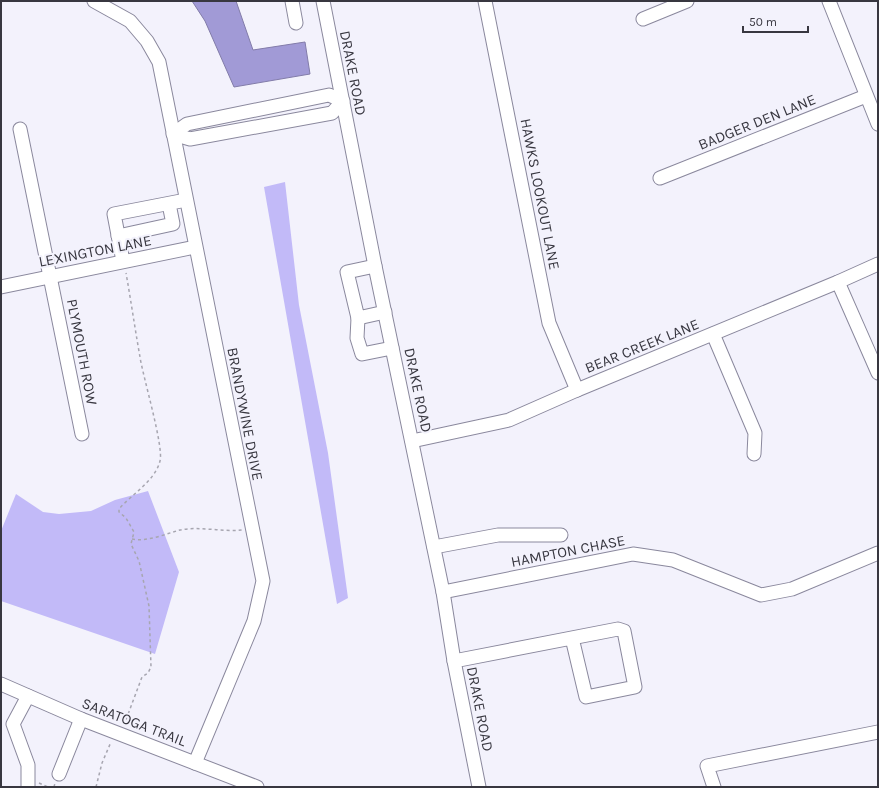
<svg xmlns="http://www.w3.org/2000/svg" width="879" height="788" viewBox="0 0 879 788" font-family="Karla,sans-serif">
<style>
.green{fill:#c2baf8}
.water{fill:#a19ad6;stroke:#827ca9}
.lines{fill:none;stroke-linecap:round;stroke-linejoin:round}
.minor-casing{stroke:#8a889d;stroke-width:15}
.path{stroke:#a7a6b0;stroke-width:1.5;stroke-dasharray:3 3;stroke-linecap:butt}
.minor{stroke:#fff;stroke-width:13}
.labels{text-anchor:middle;stroke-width:4;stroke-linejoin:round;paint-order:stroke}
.street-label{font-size:15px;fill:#383740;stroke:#f3f2fc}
</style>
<rect width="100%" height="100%" fill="#f3f2fc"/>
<g class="green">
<polygon points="285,182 299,305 328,453 348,598 337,604 264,187"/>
<polygon points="148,491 179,572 155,654 1,601 1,531 16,494 43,512 59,514 91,511 115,500"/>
</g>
<polygon class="water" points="192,1 236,1 253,50 305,42 310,74 234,87 205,21"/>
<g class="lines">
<g class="minor-casing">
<g id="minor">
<polyline points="94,1 130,21 147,41 159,62 263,581 254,621 195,763"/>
<polyline points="292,1 296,23"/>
<polyline points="323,1 375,266 443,592 454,661 479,787"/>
<polyline points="485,1 549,323 577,390"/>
<polyline points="829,1 878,124"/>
<polyline points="643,19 687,1"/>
<polygon points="329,95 343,101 332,113 190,139 173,134 187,124"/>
<polyline points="20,129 82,434"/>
<polyline points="660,178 866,96"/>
<polyline points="118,236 173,224 169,204"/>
<polyline points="123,261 114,214 186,200"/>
<polyline points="375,266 347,272 358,318 385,312"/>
<polyline points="838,282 878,373"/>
<polyline points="1,287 195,247"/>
<polyline points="358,318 357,338 362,354 392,348"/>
<polyline points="713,334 755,433 754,454"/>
<polyline points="412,441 509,420 577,390 838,282 878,264"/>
<polyline points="434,547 498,535 561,535"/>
<polyline points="443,592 633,554 673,560 761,595 792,589 878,553"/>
<polyline points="454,661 618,629 624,631 635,687 586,697 572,638"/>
<polyline points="1,684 81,719 257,787"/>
<polyline points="28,696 13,724 28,765 28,787"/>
<polyline points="59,774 81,719"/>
<polyline points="714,787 707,766 878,732"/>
</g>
</g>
<g class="path">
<path d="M132 539C148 542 165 534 180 530 198 526 222 532 242 530"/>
<path d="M124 725 142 677 148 673 151 667 149 606 139 561 131 544 134 532 126 518 119 512V509C132 494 155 481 160 461 164 447 143 377 140 357 135 329 131 301 126 273"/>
<polyline points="39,783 48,787"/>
<polyline points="54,787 55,783"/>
<polyline points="96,787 102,763 111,742"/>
</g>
<use href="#minor" class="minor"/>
</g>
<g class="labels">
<g class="street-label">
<text transform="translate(353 73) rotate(79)" y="5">DRAKE ROAD</text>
<text transform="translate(757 122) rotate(-22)" y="5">BADGER DEN LANE</text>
<text transform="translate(540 194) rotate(79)" y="5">HAWKS LOOKOUT LANE</text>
<text transform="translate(95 251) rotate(-11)" y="5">LEXINGTON LANE</text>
<text transform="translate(642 346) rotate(-22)" y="5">BEAR CREEK LANE</text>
<text transform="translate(82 352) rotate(79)" y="5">PLYMOUTH ROW</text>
<text transform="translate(418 390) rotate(78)" y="5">DRAKE ROAD</text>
<text transform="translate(245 414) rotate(79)" y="5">BRANDYWINE DRIVE</text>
<text transform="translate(568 551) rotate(-11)" y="5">HAMPTON CHASE</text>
<text transform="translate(480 709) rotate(79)" y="5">DRAKE ROAD</text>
<text transform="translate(134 722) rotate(21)" y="5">SARATOGA TRAIL</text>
</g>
</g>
<rect width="879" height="788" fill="none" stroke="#383740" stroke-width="4"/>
<path d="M743 26v6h65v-6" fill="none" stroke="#383740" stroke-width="2"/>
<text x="749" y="26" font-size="12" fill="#383740" stroke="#f3f2fc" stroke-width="3" paint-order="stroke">50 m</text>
</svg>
